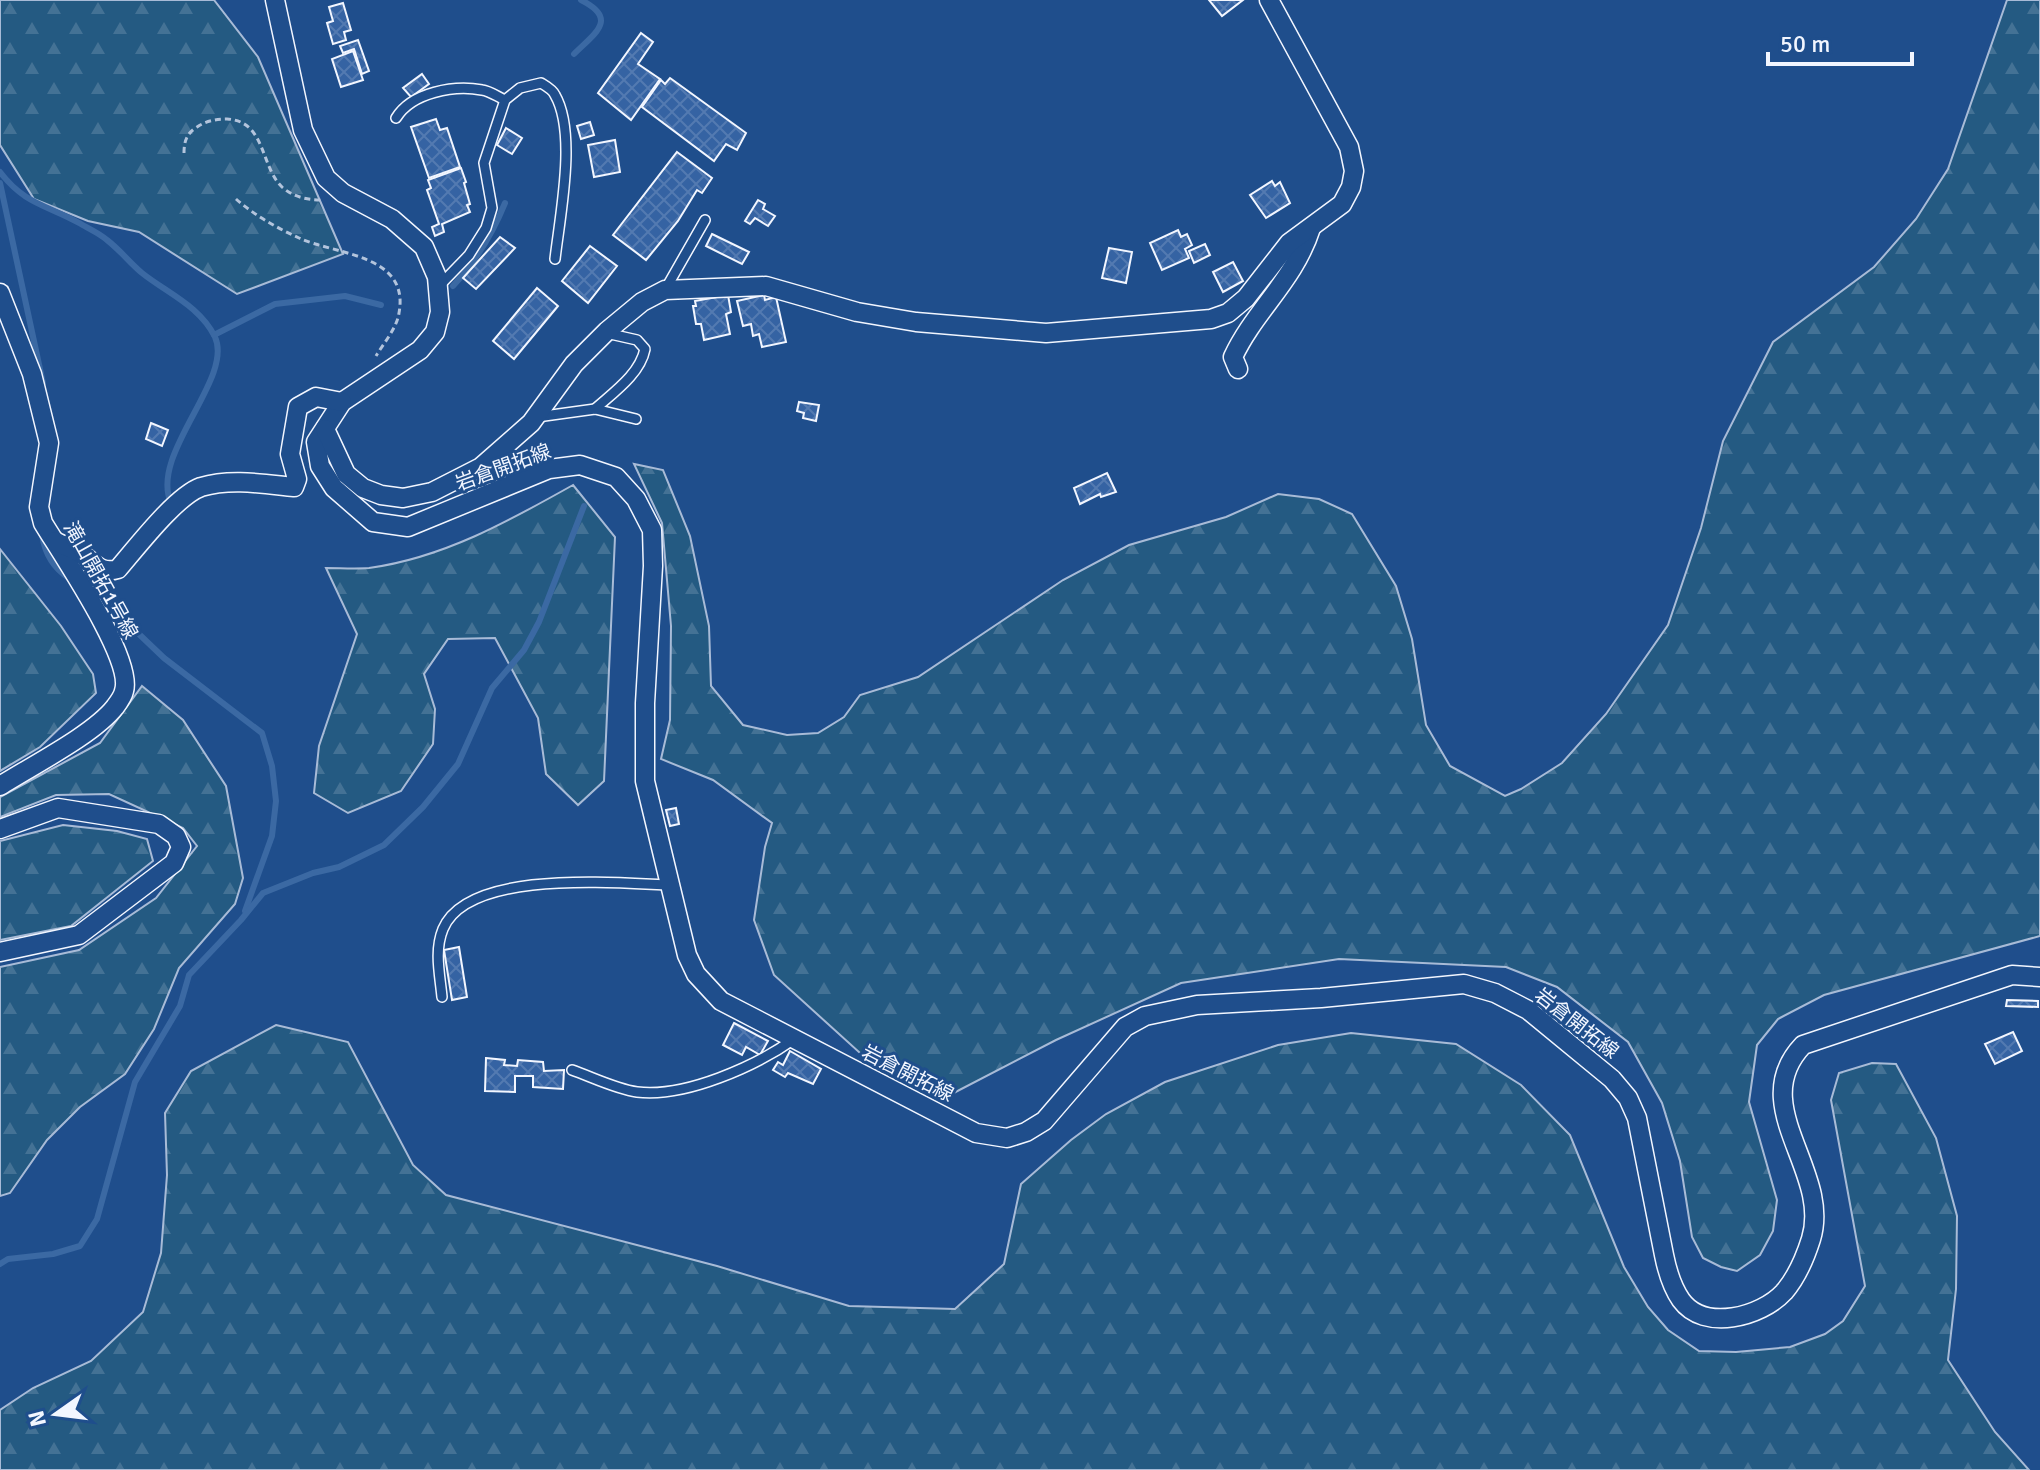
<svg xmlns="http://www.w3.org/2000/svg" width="2040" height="1470" viewBox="0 0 2040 1470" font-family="Signika,'Noto Sans JP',sans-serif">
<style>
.forest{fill:url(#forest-firs);stroke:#a8bbd7;stroke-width:2}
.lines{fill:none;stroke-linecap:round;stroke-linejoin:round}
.stream{stroke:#3b69a3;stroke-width:6}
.building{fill:url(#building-cross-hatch);stroke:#f2f6ff;stroke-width:2}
.service-casing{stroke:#f2f6ff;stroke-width:12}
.minor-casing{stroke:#f2f6ff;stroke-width:21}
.path{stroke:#b3c4dc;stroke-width:3;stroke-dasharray:6 4;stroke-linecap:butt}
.service{stroke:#1f4e8c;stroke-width:9}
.minor{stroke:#1f4e8c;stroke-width:18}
.labels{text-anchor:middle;stroke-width:6;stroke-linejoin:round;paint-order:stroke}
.street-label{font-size:20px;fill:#f2f6ff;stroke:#1f4e8c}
</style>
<defs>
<pattern id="forest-firs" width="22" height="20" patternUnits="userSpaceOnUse" patternTransform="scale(2)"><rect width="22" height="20" fill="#245a82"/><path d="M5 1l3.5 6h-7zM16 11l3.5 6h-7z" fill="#447295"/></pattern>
<pattern id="building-cross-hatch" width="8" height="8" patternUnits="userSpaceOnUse" patternTransform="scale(2)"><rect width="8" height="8" fill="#3563a3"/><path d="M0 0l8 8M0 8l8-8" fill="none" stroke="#537ab1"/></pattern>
</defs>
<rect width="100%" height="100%" fill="#1f4e8c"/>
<g class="forest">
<polygon points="0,0 214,0 258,57 343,254 237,294 139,232 88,221 34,199 0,145"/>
<polygon points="2007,0 2040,0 2040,936 1824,995 1778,1019 1757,1045 1749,1102 1777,1200 1773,1231 1760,1255 1737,1271 1721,1267 1703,1258 1692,1237 1680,1161 1662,1103 1628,1042 1557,987 1506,967 1339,959 1181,983 1056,1040 944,1098 860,1053 774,975 754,920 765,847 772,823 713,780 661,759 670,720 671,626 662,523 634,464 663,470 690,536 709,626 711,686 743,725 787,735 818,733 844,717 860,695 918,677 1063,580 1129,545 1226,517 1278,494 1319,499 1352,514 1396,586 1412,639 1426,725 1450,766 1505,796 1521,789 1562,763 1606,714 1668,625 1701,528 1723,441 1773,342 1874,267 1916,219 1948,169"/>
<path d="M573 485 615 537 604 781 578 805 546 774 538 718 495 638 448 639 424 674 435 709 433 744 401 791 348 813 314 793 319 746 357 634 326 568C340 568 355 569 369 568 443 558 509 521 573 485Z"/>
<polygon points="0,549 61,626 93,674 96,693 40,747 0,771"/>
<polygon points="142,686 183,720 226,786 243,878 235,904 179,968 154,1029 125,1074 80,1107 47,1140 10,1193 0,1196 0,967 79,950 156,898 197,846 183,828 109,794 56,795 0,817 0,797 100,743"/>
<polygon points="63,825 117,831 147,839 153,861 71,926 0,940 0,841"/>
<polygon points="276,1025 348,1042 413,1165 446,1195 717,1266 849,1306 955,1309 1004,1264 1021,1184 1071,1140 1106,1114 1165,1082 1278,1045 1351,1033 1456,1044 1521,1085 1570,1135 1624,1267 1648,1307 1668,1330 1699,1351 1736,1352 1790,1347 1825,1334 1843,1321 1865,1286 1831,1100 1839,1073 1872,1063 1896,1064 1936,1138 1957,1216 1956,1289 1948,1360 1995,1432 2029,1470 0,1470 0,1410 33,1388 91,1361 143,1312 161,1253 167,1175 165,1113 191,1071"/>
</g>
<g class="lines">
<g class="stream">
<path d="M574 54C595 33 619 19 581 0"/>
<path d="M0 172C25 205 48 205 81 224 89 229 99 233 107 240 120 250 130 263 142 273 167 293 200 306 215 337 234 379 149 454 171 503"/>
<polyline points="0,183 43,383"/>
<path d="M453 286C476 261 492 235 505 203"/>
<polyline points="214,335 275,304 345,296 381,305"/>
<path d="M42 535C45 554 53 568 69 578"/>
<polyline points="86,578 93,583 119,615 164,658 262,733 272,766 276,801 272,836 245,911"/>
<polyline points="0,1264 8,1259 53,1254 80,1246 97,1219 135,1082 180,1006 189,975 241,920 263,893 313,873 339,867 384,845 423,807 458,764 492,688 524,650 539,622 584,506"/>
</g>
</g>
<g class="building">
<polygon points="1209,0 1243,0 1222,16"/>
<polygon points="343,3 351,30 344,32 346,40 333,44 327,23 333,21 329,7"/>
<polygon points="641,33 653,42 638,64 660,79 631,120 598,93"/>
<polygon points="358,40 369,71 362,74 354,49 343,53 340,46"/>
<polygon points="353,51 363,80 341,87 332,59"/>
<polygon points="422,74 429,84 411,97 403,88"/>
<polygon points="670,78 746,133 737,150 726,144 714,161 642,107 661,80 665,84"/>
<polygon points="436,119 440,130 447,128 460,167 429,178 411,127"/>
<polygon points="590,122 594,135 581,139 577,126"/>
<polygon points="506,128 522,138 512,154 497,145"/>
<polygon points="615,140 620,172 594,177 588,145"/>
<polygon points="677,152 712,178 702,193 697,190 678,221 646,260 613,235"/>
<polygon points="461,168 466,182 464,183 470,204 467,205 470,212 442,224 444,232 435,236 432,227 439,224 427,190 431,188 428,180"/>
<polygon points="1272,181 1275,186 1280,182 1290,203 1266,218 1250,195"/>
<polygon points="758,200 765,204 763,209 775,216 768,226 755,218 750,224 745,221"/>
<polygon points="1178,230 1181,237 1187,234 1192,245 1185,249 1189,258 1162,270 1150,243"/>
<polygon points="712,234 749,252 742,264 706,246"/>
<polygon points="500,237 515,248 476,289 463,278"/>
<polygon points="1205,244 1210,255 1194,263 1189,251"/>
<polygon points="590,246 617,266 588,303 562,281"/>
<polygon points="1109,248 1132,252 1126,283 1102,278"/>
<polygon points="1233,262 1243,281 1223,292 1213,272"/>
<polygon points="537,288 558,306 514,359 493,341"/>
<polygon points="728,295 731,312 726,314 730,334 704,340 701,324 696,324 693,306 696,306 695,301"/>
<polygon points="764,295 765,300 776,297 786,342 762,347 759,334 753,336 751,324 743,326 737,301"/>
<polygon points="799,402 819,405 816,421 803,418 804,413 797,411"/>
<polygon points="151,423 168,430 162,446 146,439"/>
<polygon points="1107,473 1116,492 1101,497 1100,494 1080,504 1074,488"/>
<polygon points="676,808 679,824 670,826 666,810"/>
<polygon points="459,947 467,997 452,1000 444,950"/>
<polygon points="2007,1000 2038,1001 2038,1007 2006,1006"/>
<polygon points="734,1023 768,1041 760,1055 746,1047 742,1055 723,1045"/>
<polygon points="2013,1032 2022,1051 1995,1064 1985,1044"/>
<polygon points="790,1051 821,1069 813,1084 788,1073 785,1077 773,1070 778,1062 783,1065"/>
<polygon points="486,1058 505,1060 504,1065 517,1066 518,1060 543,1062 544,1071 564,1070 563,1089 533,1087 533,1076 515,1076 515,1092 485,1091"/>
</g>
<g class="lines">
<g class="service-casing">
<g id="service">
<path d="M396 118C412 92 454 85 482 90 490 91 498 97 505 100"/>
<path d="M440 285 469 255 486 228 492 208 484 163 505 100 520 88 541 83C546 86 553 90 555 95 577 133 560 215 555 259"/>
<polyline points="665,290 705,220"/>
<path d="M595 409C614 392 640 374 645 349L637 340 606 333"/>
<polyline points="537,417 595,409 636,419"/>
<path d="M442 997C440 975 434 951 443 929 468 869 616 883 669 885"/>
<path d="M572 1070C592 1077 616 1089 637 1092 685 1098 756 1066 794 1039"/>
</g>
</g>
<g class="minor-casing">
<g id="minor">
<path d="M275 0 303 130 326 178 343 193 392 219 424 247 437 277 440 312 435 332 420 350 342 402 316 442 320 466 334 488 373 522 408 527 549 469 580 465 616 477 636 499 652 530 653 566 645 703V781L687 955 696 974 721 1001 976 1133 1007 1138 1026 1132 1044 1121 1125 1027 1145 1016 1197 1005 1321 998 1464 984 1495 993 1528 1010 1612 1079 1628 1098 1637 1118C1646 1163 1655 1209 1664 1255 1667 1270 1672 1287 1681 1300 1704 1332 1761 1317 1784 1292 1797 1277 1805 1258 1811 1239 1832 1171 1745 1106 1803 1045L2012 975 2040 977"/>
<path d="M0 293 32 374 49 443 39 507 43 523C61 553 134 659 124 691 123 696 118 703 115 707 93 735 31 766 0 786"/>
<path d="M1238 369 1233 357C1255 310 1294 281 1311 228"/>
<polyline points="325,429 346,474 363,488 381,495 403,498 432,492 481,467 531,423 574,364 607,331 642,302 665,290 766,286 857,312 916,322 1046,333 1211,319 1228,313 1246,298 1289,243 1342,204 1351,187 1354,171 1349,147 1269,0"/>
<path d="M55 541C62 545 71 548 78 552 93 560 99 575 118 569 137 547 176 496 201 487 231 478 264 484 294 487L297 479 290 454 298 407 316 397 342 402"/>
<polyline points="0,829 58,808 159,824 176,836 181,847 174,863 79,935 0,952"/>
</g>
</g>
<g class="path">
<path d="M184 153C184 141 187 133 197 127 206 121 216 119 227 119 266 121 260 166 282 187 293 197 307 200 322 200"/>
<path d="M236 199C254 215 277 228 299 238 336 255 410 254 399 313 397 328 383 344 376 356"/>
</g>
<use href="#service" class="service"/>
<use href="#minor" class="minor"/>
</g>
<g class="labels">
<g class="street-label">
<text transform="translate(503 467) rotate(-20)" y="7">岩倉開拓線</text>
<text transform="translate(101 580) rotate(61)" y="7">滝山開拓1号線</text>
<text transform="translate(1577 1023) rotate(38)" y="7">岩倉開拓線</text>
<text transform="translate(908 1073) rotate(27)" y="7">岩倉開拓線</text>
</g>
</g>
<g transform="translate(56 1414) rotate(256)" stroke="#1f4e8c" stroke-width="6" paint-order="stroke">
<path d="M0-6L14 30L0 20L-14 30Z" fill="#f2f6ff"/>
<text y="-12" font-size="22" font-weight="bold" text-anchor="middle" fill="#f2f6ff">N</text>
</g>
<path d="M1768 52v12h144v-12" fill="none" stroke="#f2f6ff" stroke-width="4"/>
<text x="1780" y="52" font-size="24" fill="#f2f6ff" stroke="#1f4e8c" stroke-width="6" paint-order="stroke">50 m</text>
</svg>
